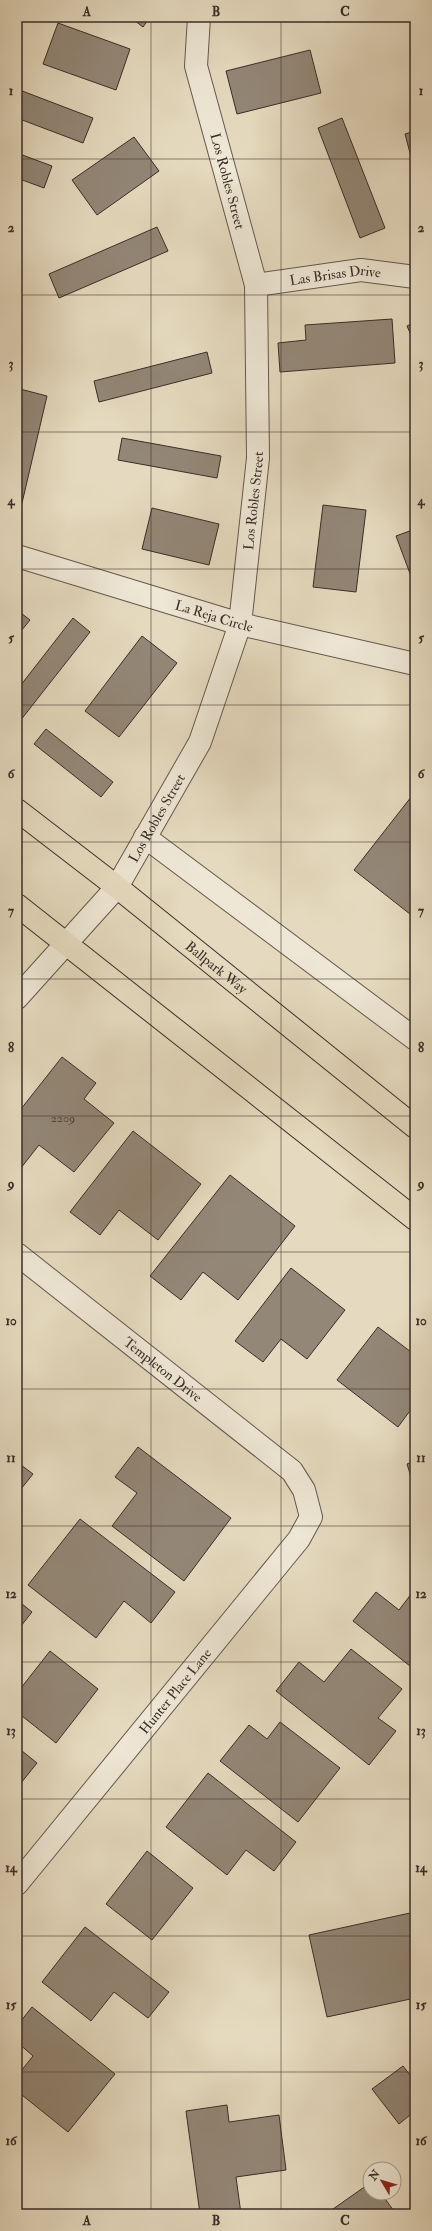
<svg xmlns="http://www.w3.org/2000/svg" width="432" height="2231" viewBox="0 0 432 2231" font-family="'IM FELL Double Pica',serif">
<style>
.building{fill:#938777;stroke:#3a2d28}
.lines{fill:none;stroke-linecap:round;stroke-linejoin:round}
.minor-casing{stroke:#65584e;stroke-width:24}
.major-casing{stroke:#3a2d28;stroke-width:24}
.minor{stroke:#eee7d5;stroke-width:22}
.major{stroke:#e5dabf;stroke-width:22}
.grid{fill:none;stroke:#3a2d28;stroke-width:1;stroke-opacity:0.55}
.labels{text-anchor:middle;stroke-width:3;stroke-linejoin:round;paint-order:stroke}
.number-label{font-size:12px;fill:#50443c}
.street-label{font-size:14px;fill:#3a2d28;stroke:#eee7d5}
.neatline{fill:none;stroke:#3a2d28;stroke-width:1.5}
.grid-label{font-size:13px;text-anchor:middle;font-weight:bold;fill:#3a2d28}
</style>
<rect width="100%" height="100%" fill="#e5dabf"/>
<filter id="stains"><feTurbulence type="fractalNoise" baseFrequency=".005" numOctaves="4"/><feColorMatrix values="0 0 0 0 .2 0 0 0 0 .09 0 0 0 0 .02 0 0 0 .5 -.17"/></filter>
<radialGradient id="worn" r=".72"><stop offset=".6" stop-color="#630" stop-opacity="0"/><stop offset="1" stop-color="#630" stop-opacity=".3"/></radialGradient>
<g class="building">
<polygon points="130,17 150,17 143,27"/>
<polygon points="292,17 329,17 329,22"/>
<polygon points="58,23 130,49 116,90 43,64"/>
<polygon points="310,50 321,93 237,114 226,71"/>
<polygon points="17,89 93,118 83,143 17,118"/>
<polygon points="342,118 385,228 360,238 318,128"/>
<polygon points="415,131 415,172 405,134"/>
<polygon points="134,137 159,171 97,215 72,180"/>
<polygon points="17,153 52,166 44,188 17,178"/>
<polygon points="157,227 168,251 59,298 49,274"/>
<polygon points="392,319 395,363 280,372 278,343 306,340 305,325"/>
<polygon points="415,322 415,344 407,326"/>
<polygon points="207,352 212,373 99,402 94,381"/>
<polygon points="20,389 47,396 22,503 17,502 17,400"/>
<polygon points="122,438 221,456 217,478 118,460"/>
<polygon points="323,505 366,510 356,592 313,587"/>
<polygon points="152,508 219,524 209,565 142,549"/>
<polygon points="415,529 415,587 396,536"/>
<polygon points="17,610 30,620 17,636"/>
<polygon points="73,618 90,632 20,721 17,719 17,690"/>
<polygon points="142,636 177,663 119,737 85,711"/>
<polygon points="46,729 113,782 101,797 34,744"/>
<polygon points="415,792 415,918 354,870"/>
<polygon points="62,1057 96,1083 84,1099 114,1123 74,1172 39,1145 17,1173 17,1114"/>
<polygon points="133,1131 201,1184 158,1240 119,1210 100,1235 70,1212"/>
<polygon points="230,1175 295,1226 238,1300 203,1272 181,1300 150,1276"/>
<polygon points="291,1268 345,1310 307,1359 281,1339 263,1362 235,1341"/>
<polygon points="378,1327 415,1355 415,1404 398,1427 337,1380"/>
<polygon points="138,1447 231,1518 184,1581 112,1526 137,1493 115,1477"/>
<polygon points="415,1461 415,1490 407,1464"/>
<polygon points="17,1462 33,1474 17,1494"/>
<polygon points="80,1519 175,1592 151,1623 124,1601 96,1638 28,1585"/>
<polygon points="415,1589 415,1670 353,1621 376,1592 399,1610"/>
<polygon points="17,1600 32,1612 17,1631"/>
<polygon points="351,1649 402,1689 378,1718 396,1731 369,1765 276,1691 299,1662 324,1682"/>
<polygon points="50,1651 98,1689 56,1743 17,1712 17,1693"/>
<polygon points="280,1722 340,1768 298,1822 220,1761 249,1725 267,1739"/>
<polygon points="17,1747 37,1763 17,1788"/>
<polygon points="208,1773 296,1842 274,1871 246,1850 227,1875 166,1827"/>
<polygon points="147,1851 193,1888 152,1940 106,1904"/>
<polygon points="410,1913 415,1934 415,1998 327,2017 309,1935"/>
<polygon points="85,1927 169,1992 148,2018 114,1992 91,2021 42,1982"/>
<polygon points="32,2007 115,2074 68,2132 17,2091 17,2076 33,2056 17,2042 17,2026"/>
<polygon points="403,2066 410,2075 415,2070 415,2111 399,2124 372,2089"/>
<polygon points="227,2105 229,2122 279,2115 286,2170 236,2177 241,2214 200,2214 186,2111"/>
<polygon points="370,2183 370,2193 381,2193 396,2214 326,2214"/>
<polygon points="119,2211 126,2214 117,2214"/>
</g>
<g class="lines">
<g class="minor-casing">
<g id="minor">
<path id="s1" d="M256 285 361 270 415 277"/>
<path id="s2" d="M17 556 240 624 415 664"/>
<polyline points="145,837 415,1039"/>
<path id="s3" d="M17 998 117 887 200 742 240 624 258 458 256 285 196 66 199 17"/>
<path id="s4" d="M17 1254 292 1471 304 1490 311 1517 299 1539 17 1884"/>
</g>
</g>
<g class="major-casing">
<g id="major">
<path id="s5" d="M17 810 117 887 415 1127"/>
<polyline points="17,905 415,1219"/>
</g>
</g>
<use href="#minor" class="minor"/>
<use href="#major" class="major"/>
</g>
<path class="grid" d="M151 17V2214M281 17V2214M17 159H415M17 295H415M17 432H415M17 569H415M17 705H415M17 842H415M17 979H415M17 1116H415M17 1252H415M17 1389H415M17 1526H415M17 1662H415M17 1799H415M17 1936H415M17 2072H415"/>
<g class="labels">
<g class="number-label">
<text x="63" y="1122">2209</text>
</g>
<g class="street-label">
<text transform="translate(228 181) rotate(75)" y="5">Los Robles Street</text>
<text dy="5" stroke="none"><textPath href="#s1" startOffset="80">Las Brisas Drive</textPath></text>
<text dy="5" stroke="none"><textPath href="#s3" startOffset="565">Los Robles Street</textPath></text>
<text dy="5" stroke="none"><textPath href="#s2" startOffset="206">La Reja Circle</textPath></text>
<text dy="5" stroke="none"><textPath href="#s3" startOffset="229">Los Robles Street</textPath></text>
<text dy="5" stroke="none"><textPath href="#s5" startOffset="254">Ballpark Way</textPath></text>
<text dy="5" stroke="none"><textPath href="#s4" startOffset="186">Templeton Drive</textPath></text>
<text transform="translate(175 1691) rotate(-51)" y="5">Hunter Place Lane</text>
</g>
</g>
<rect width="432" height="2231" fill="none" stroke="#e5dabf" stroke-width="44"/>
<g transform="translate(382 2181) rotate(308)"><circle r="19" fill="#eee7d5" stroke="#a69d90"/>
<path d="M0-3L7 15L0 10L-7 15Z" fill="#8f2418"/>
<text y="-6" font-size="11" font-weight="bold" text-anchor="middle" fill="#3a2d28">N</text>
</g>
<rect x="22" y="22" width="388" height="2187" class="neatline"/>
<g class="grid-label">
<text x="87" y="16">A</text>
<text x="216" y="16">B</text>
<text x="345" y="16">C</text>
<text x="11" y="95">1</text>
<text x="421" y="95">1</text>
<text x="11" y="232">2</text>
<text x="421" y="232">2</text>
<text x="11" y="368">3</text>
<text x="421" y="368">3</text>
<text x="11" y="505">4</text>
<text x="421" y="505">4</text>
<text x="11" y="642">5</text>
<text x="421" y="642">5</text>
<text x="11" y="778">6</text>
<text x="421" y="778">6</text>
<text x="11" y="915">7</text>
<text x="421" y="915">7</text>
<text x="11" y="1052">8</text>
<text x="421" y="1052">8</text>
<text x="11" y="1188">9</text>
<text x="421" y="1188">9</text>
<text x="11" y="1325">10</text>
<text x="421" y="1325">10</text>
<text x="11" y="1462">11</text>
<text x="421" y="1462">11</text>
<text x="11" y="1598">12</text>
<text x="421" y="1598">12</text>
<text x="11" y="1735">13</text>
<text x="421" y="1735">13</text>
<text x="11" y="1872">14</text>
<text x="421" y="1872">14</text>
<text x="11" y="2009">15</text>
<text x="421" y="2009">15</text>
<text x="11" y="2145">16</text>
<text x="421" y="2145">16</text>
<text x="87" y="2225">A</text>
<text x="216" y="2225">B</text>
<text x="345" y="2225">C</text>
</g>
<rect width="100%" height="100%" filter="url(#stains)"/>
<rect width="100%" height="100%" fill="url(#worn)"/>
</svg>
